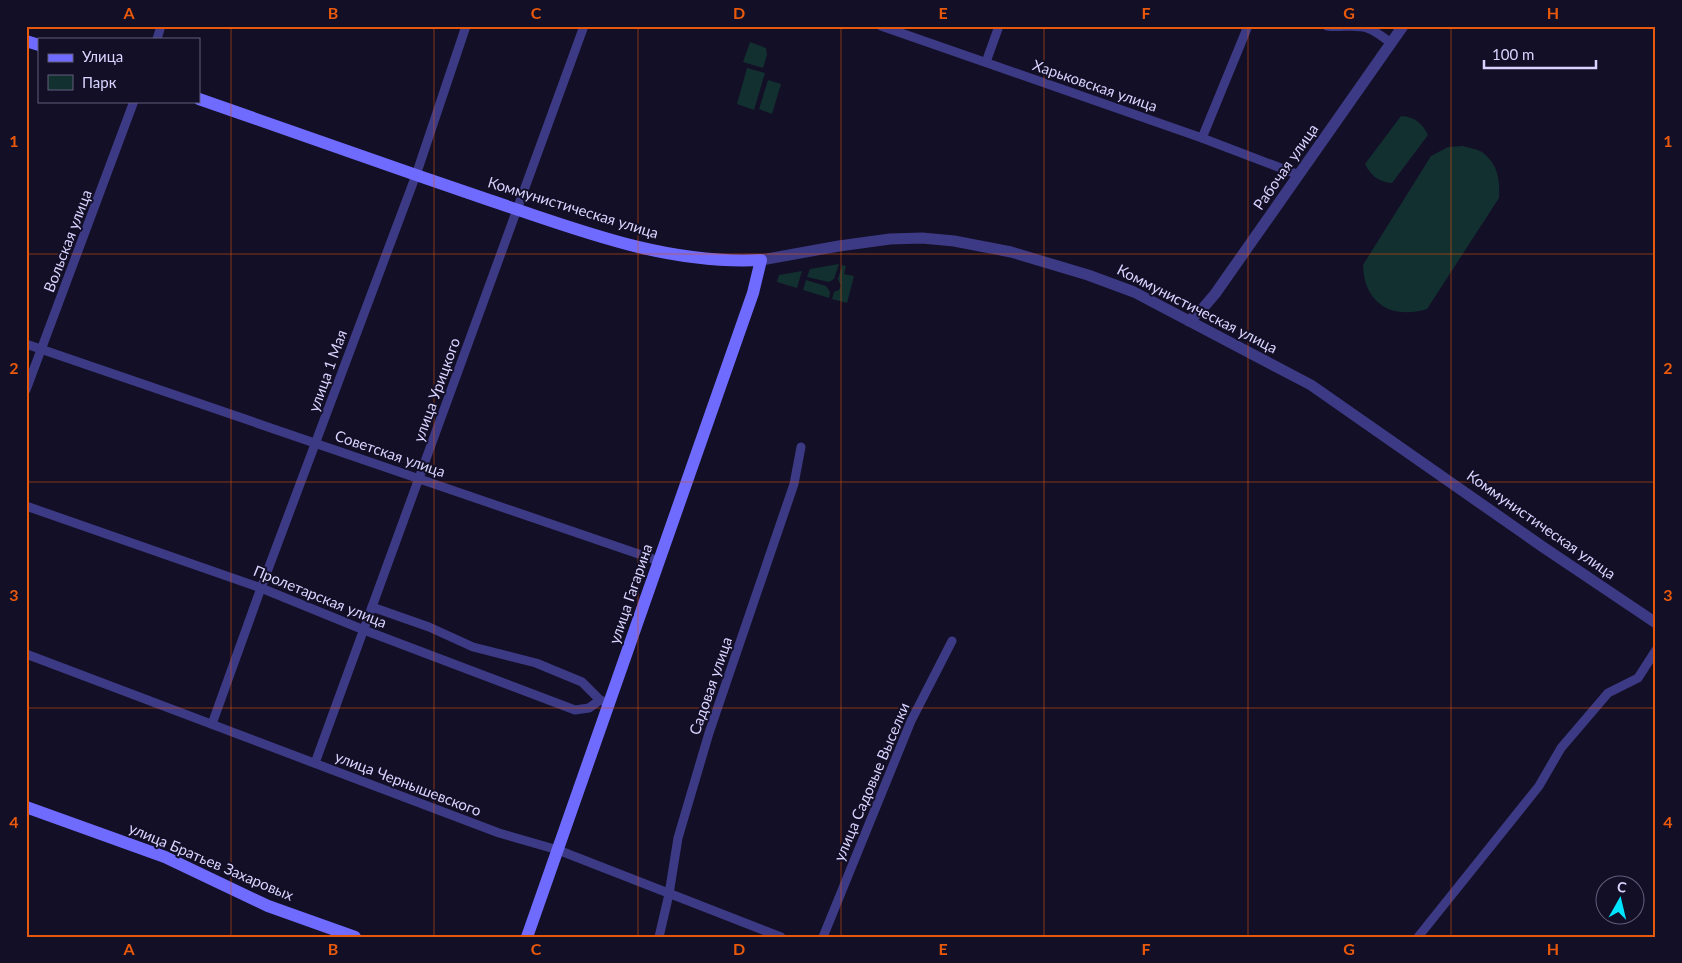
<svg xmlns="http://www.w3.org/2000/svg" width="1682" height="963" viewBox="0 0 1682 963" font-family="Lato,sans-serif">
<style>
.green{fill:#12302f}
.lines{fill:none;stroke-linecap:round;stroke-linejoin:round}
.minor{stroke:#3d3a85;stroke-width:9}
.tertiary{stroke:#3d3a85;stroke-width:11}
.secondary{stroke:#6f6bff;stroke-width:12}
.grid{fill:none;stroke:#e8590c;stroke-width:1;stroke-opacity:0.55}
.labels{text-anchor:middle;stroke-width:4;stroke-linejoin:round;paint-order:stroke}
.street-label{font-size:15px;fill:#d9d4ff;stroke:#130f26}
.neatline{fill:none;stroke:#e8590c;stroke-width:2}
.grid-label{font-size:16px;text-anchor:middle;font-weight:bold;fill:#e8590c}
</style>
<rect width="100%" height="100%" fill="#130f26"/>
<g class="green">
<polygon points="750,42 766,48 767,55 763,68 743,62"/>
<polygon points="747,68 765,73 754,110 737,104"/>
<polygon points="768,80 781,84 772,114 759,109"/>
<path d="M1401 116C1415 117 1422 123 1428 135L1392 183C1379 182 1371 176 1365 164Z"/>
<path d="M1463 146C1469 148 1477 149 1482 152 1498 164 1500 179 1499 198L1427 309C1391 320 1364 303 1363 265L1431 156 1448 147Z"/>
<polygon points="839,264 834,279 829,282 807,277 810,269"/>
<polygon points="842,265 846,266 844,274 854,276 847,303 832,299 834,292 839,290 841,286 838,279"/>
<polygon points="802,271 797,288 777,282 779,275"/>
<polygon points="806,280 826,286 830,292 829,298 803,290"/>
</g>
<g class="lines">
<g class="minor">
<polyline points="881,26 1202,138 1299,175"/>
<path d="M1327 26C1340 28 1355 24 1367 28 1376 31 1384 38 1391 43"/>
<polyline points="157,39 161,26"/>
<polyline points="986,62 999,26"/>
<polyline points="1202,138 1248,26"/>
<polyline points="26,344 659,561"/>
<polyline points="26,390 134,101"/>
<polyline points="26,506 261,588 364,630 575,710 589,708 600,700 610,704"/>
<polyline points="372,607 429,627 473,647 536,663 582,682 600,700"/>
<polyline points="26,654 499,833 558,850 781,937"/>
<polyline points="212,724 261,588 416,175 466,26"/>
<polyline points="315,763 584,26"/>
<polyline points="659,937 669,894 678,838 709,733 794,484 801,447"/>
<polyline points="823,937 911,721 952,641"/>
<polyline points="1418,937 1539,786 1561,748 1608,693 1638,678 1656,650"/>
</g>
<g class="tertiary">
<polyline points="761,260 839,246 890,239 922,238 954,241 1011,252 1088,275 1134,292 1311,385 1543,547 1656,623"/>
<polyline points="1189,321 1203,308 1215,294 1403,26"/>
</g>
<g class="secondary">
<polyline points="26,41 39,45"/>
<path d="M199 99C295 133 392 167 489 200 578 230 666 265 761 260L753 293 527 937"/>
<polyline points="26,807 165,857 268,906 355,937"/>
</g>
</g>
<path class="grid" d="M231 26V937M434 26V937M638 26V937M841 26V937M1044 26V937M1248 26V937M1451 26V937M26 254H1656M26 482H1656M26 708H1656"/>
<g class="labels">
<g class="street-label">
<text transform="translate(1095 86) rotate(19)" y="5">Харьковская улица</text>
<text transform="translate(1286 167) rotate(-55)" y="5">Рабочая улица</text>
<text transform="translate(573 208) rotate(17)" y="5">Коммунистическая улица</text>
<text transform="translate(68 241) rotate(-69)" y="5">Вольская улица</text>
<text transform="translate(1197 309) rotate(27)" y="5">Коммунистическая улица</text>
<text transform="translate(328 371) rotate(-70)" y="5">улица 1 Мая</text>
<text transform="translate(437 390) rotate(-70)" y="5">улица Урицкого</text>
<text transform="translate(390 454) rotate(19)" y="5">Советская улица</text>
<text transform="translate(1541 525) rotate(35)" y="5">Коммунистическая улица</text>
<text transform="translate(631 594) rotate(-71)" y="5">улица Гагарина</text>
<text transform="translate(320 597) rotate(22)" y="5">Пролетарская улица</text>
<text transform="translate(711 686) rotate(-71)" y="5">Садовая улица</text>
<text transform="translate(872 782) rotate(-67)" y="5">улица Садовые Выселки</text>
<text transform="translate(408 784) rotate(21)" y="5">улица Чернышевского</text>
<text transform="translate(211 862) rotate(23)" y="5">улица Братьев Захаровых</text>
</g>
</g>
<rect width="1682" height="963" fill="none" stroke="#130f26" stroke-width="55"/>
<rect x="38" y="38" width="162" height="65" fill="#130f26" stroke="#625e7d"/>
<rect x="48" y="54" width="25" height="8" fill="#6f6bff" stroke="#625e7d"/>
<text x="82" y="62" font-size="15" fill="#d9d4ff">Улица</text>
<rect x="48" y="75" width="25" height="15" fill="#12302f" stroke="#625e7d"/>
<text x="82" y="88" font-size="15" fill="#d9d4ff">Парк</text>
<g transform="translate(1620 900) rotate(8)"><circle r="24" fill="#130f26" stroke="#625e7d"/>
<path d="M0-4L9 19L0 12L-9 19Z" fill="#00e5ff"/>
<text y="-8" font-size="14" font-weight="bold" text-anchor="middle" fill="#d9d4ff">С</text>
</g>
<path d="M1484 60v8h112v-8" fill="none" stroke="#d9d4ff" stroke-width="2.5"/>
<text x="1492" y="60" font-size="15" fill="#d9d4ff" stroke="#130f26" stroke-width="4" paint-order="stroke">100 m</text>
<rect x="28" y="28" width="1626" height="908" class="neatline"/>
<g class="grid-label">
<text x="129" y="19">A</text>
<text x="333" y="19">B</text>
<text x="536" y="19">C</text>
<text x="739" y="19">D</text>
<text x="943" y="19">E</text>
<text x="1146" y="19">F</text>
<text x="1349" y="19">G</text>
<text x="1553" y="19">H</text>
<text x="14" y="147">1</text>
<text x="1668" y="147">1</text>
<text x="14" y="374">2</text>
<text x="1668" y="374">2</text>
<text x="14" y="601">3</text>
<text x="1668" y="601">3</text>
<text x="14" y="828">4</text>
<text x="1668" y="828">4</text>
<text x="129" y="955">A</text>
<text x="333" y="955">B</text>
<text x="536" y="955">C</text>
<text x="739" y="955">D</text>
<text x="943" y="955">E</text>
<text x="1146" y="955">F</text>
<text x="1349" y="955">G</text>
<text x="1553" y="955">H</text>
</g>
</svg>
